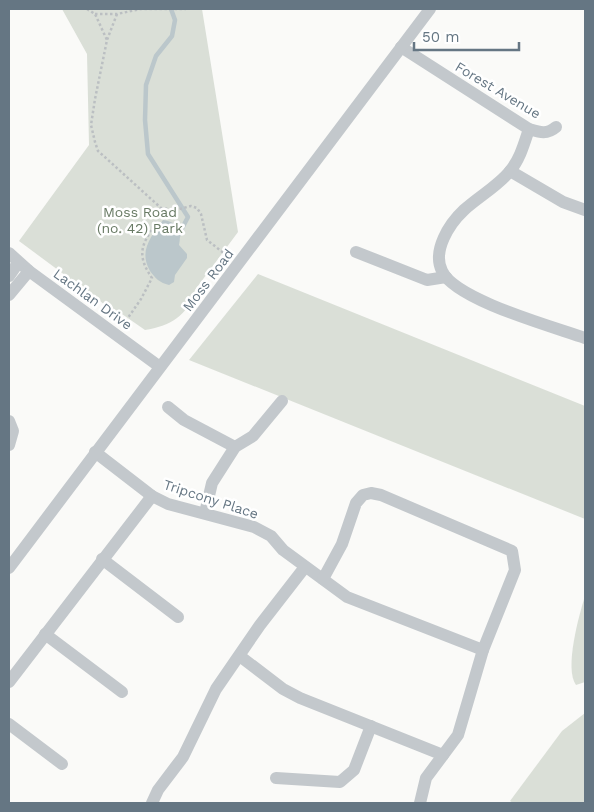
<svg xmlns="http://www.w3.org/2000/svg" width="594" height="812" viewBox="0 0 594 812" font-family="'Work Sans',sans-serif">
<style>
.green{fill:#dadfd7}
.water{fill:#bbc7cb}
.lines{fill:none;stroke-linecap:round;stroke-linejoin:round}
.stream{stroke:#bbc7cb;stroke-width:4.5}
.path{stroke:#bbbfc2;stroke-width:2.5;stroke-dasharray:2.5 2.5;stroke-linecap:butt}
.street{stroke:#c3c8cc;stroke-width:12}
.labels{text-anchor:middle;stroke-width:5;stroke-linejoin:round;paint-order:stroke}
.street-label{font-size:14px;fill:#657683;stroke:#fff}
.park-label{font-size:14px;fill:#687a64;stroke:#fff}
</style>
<rect width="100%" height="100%" fill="#fafaf8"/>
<g class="green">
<path d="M62 9H202L238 232 195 290C188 316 170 326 145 330L122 314 116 313 19 241 89 145 87 54Z"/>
<polygon points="258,274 585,406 585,519 189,360"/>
<path d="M585 596V682L576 685C564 669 579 615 585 596Z"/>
<polygon points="585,713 585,803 513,803 510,801 562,731"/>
</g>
<path class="water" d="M163 220C178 222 182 231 179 245L187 254V258L175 275 174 282 169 285C160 283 155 278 150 271 138 250 152 236 163 220Z"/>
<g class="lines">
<polyline class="stream" points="171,9 175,20 172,36 156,56 146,85 145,120 148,154 188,217 178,236"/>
<g class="path">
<polyline points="87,9 95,14 107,40"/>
<polyline points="95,14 117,14 141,9 186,9"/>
<polyline points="117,14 107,40 95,99 91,125 95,142 98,151 107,159 161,208 176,210 191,206 197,208 201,214 207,240 225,254"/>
<path d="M123 325 141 299 152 278C129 245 153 238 161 208"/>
</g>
<g class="street">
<path d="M401 47 529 129C539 132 547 135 556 127"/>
<path d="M529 129C524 144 520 159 510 171 498 186 478 197 464 210 449 224 432 251 442 271 455 300 554 327 585 338"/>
<polyline points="510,171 563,202 585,210"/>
<polyline points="356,252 427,280 446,277"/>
<polyline points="9,253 29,271 160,367"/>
<polyline points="9,276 18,263"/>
<polyline points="9,295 29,271"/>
<polyline points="168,407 184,420 235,447"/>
<polyline points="9,421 13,431 9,445"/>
<polyline points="95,452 152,496 168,504 254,527 271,536 283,550 347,597 483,650"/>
<polyline points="205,513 212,483 235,447 253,436 282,401"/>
<polyline points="102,559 178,617"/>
<polyline points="9,568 430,9"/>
<polyline points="323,579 342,544 356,503 363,495 371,493 381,495 512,551 515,570 483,650 458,735 426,778 420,803"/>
<polyline points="45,634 122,692"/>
<polyline points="241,657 283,689 300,698 443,755"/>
<polyline points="9,682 152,496"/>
<polyline points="9,724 62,764"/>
<polyline points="276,778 340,782 354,770 371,726"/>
<polyline points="152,803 158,790 183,757 216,689 260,625 305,567"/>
</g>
</g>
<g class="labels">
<g class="street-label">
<text transform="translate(498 90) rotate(31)" y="5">Forest Avenue</text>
<text transform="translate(208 280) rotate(-53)" y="5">Moss Road</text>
<text transform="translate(93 299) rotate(36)" y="5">Lachlan Drive</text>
<text transform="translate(211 499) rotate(18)" y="5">Tripcony Place</text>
</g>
<g class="park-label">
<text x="140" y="217">Moss Road<tspan x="140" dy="16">(no. 42) Park</tspan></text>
</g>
</g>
<rect width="594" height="812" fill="none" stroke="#657683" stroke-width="20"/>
<path d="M414 42v8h105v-8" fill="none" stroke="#657683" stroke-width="2.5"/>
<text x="422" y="42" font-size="15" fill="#657683" stroke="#ffffff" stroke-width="4" paint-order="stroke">50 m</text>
</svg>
